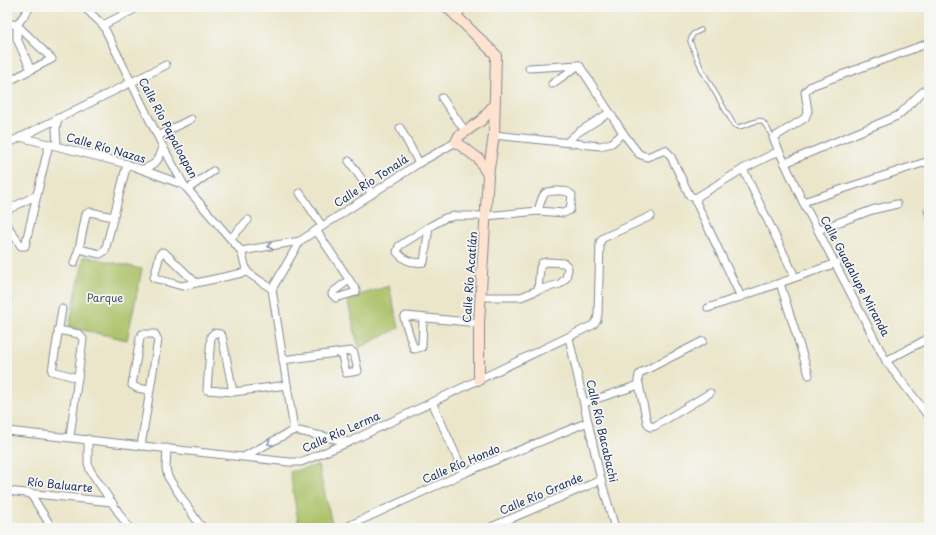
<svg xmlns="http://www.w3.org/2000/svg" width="936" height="535" viewBox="0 0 936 535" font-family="'Playpen Sans',sans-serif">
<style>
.green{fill:#a9bf64;stroke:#627761}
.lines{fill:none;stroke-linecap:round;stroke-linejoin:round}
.lane-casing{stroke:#838a94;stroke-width:5.5}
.street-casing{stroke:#838a94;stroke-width:9}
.secondary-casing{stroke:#838a94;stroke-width:12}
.lane{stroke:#fff;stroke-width:3.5}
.street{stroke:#fff;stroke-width:7}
.secondary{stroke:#fee3d1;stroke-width:10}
.oneway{stroke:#8d97ae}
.labels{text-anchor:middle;stroke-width:3.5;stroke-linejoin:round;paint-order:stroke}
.street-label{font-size:11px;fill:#1b2f5e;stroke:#f6f6f2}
.park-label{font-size:11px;fill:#465a60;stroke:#f6f6f2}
</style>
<rect width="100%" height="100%" fill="#f6f6f2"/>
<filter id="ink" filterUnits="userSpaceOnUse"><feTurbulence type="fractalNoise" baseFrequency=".025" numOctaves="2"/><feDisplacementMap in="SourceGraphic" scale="8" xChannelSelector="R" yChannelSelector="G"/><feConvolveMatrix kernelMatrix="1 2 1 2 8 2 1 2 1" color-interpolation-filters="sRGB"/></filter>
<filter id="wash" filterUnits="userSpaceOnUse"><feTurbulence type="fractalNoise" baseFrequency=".012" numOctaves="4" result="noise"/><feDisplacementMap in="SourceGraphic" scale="16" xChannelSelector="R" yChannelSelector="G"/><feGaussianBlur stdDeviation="0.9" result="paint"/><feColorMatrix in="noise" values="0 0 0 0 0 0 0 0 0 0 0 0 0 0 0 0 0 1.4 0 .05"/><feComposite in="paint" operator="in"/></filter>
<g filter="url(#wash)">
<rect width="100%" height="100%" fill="#ebe6ca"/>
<g class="green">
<polygon points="84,256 142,269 127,340 69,327"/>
<polygon points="389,286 399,328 359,348 347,299"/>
<polygon points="318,465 333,528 299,528 290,472"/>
</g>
</g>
<g filter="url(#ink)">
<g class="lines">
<g class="lane-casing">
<g id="lane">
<path d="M701 30 693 34 690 41 702 70 734 125 739 127C762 121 759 112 773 138"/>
<polyline points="926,210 929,218"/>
</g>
</g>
<g class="street-casing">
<g id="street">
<polyline points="30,7 17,25 17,39 31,70"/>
<polyline points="84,7 103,25 163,147 184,185 241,251 247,272 272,289 294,430"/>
<polyline points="456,16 464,7"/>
<polyline points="7,23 17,25 52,59 7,82"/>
<polyline points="103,25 133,10"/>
<polyline points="929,43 811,86 805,92 808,111 805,118 773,138 803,202 886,361 929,417"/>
<polyline points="529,68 579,65 623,133 639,154 647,157 665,150 670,155 690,196 697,199"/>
<polyline points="552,84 579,65"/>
<polyline points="442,98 465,131"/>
<polyline points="400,128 419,163"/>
<polyline points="494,135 600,146 612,143 623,133"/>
<polyline points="158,136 191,119"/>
<polyline points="20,137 127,164 184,185"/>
<polyline points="567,142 577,133 609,113"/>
<polyline points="7,144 166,65"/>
<polyline points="57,146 56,128 58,118"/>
<polyline points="349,161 372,194"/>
<path d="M785 163 897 116C909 108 915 95 929 88"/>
<path d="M143 169C156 165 159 160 163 147"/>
<polyline points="743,169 795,277"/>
<polyline points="188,189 213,171"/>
<polyline points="300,193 322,226"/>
<polyline points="803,202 929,161"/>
<polyline points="7,210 37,195"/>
<polyline points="7,225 21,246 25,246 49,144"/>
<path d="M429 227 424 262C413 264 404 261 397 252L399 246 429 227 445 218 455 216H486L538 211 564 213 570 210 572 195C568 191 565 191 560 191 541 190 543 195 538 211"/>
<polyline points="316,230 356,290 356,292 336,298 332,294 333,292 349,280"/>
<polyline points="818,230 872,210 897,204"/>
<polyline points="231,238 248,220"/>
<polyline points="79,249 100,254 105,251 127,164"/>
<polyline points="241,251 300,241 419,163 456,142"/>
<polyline points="74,263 79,249 86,214 90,212 113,217"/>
<polyline points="196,283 165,253 162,252 160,254 154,278 182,286 247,272"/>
<polyline points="780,283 809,375"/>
<polyline points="272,289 300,241"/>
<polyline points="481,297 521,297 538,290 560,284 566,278 568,269 567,266 564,263 547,262 542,263 540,268 538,290"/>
<polyline points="741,297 696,202 697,197 743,169 779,151"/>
<polyline points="7,298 7,302"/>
<polyline points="708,308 837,263"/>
<polyline points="62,309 52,371 78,378"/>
<polyline points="423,318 422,347 414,349 404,318 406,316 479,323"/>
<polyline points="58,330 79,334 83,339 70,437"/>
<polyline points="569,338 601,480 615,528"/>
<polyline points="703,341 642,372 639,375 638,380 647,422 650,427 655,426 710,393"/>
<polyline points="283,360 351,351 354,353 358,371 346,373 341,352"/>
<polyline points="886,361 929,338"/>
<polyline points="233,392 222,336 220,334 214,333 211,336 207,390 233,392 287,385"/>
<polyline points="432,402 464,473"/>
<polyline points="584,403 639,385"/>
<polyline points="7,431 289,462 301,462 311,458 349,442 593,325 597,320 598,314 600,242 603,238 651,216"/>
<polyline points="88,439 88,463 90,470 129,528"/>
<polyline points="141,446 158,340 155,334 142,334 140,338 132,385 137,388 149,390"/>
<polyline points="167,448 166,468 168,477 199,524 204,528"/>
<polyline points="245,456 294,430 349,442"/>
<polyline points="7,491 112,502"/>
<polyline points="30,493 52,528"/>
<polyline points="344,528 464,473 588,422"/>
<polyline points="489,528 601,480"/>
</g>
</g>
<g class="secondary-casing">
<g id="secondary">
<polyline points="447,7 496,55 494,135 488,175 479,323 479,380"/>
<polyline points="488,175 479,159 456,142 459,136 482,120 493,106"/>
</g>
</g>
<use href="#lane" class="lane"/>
<use href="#street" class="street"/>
<use href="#secondary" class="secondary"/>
</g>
<defs><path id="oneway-chevron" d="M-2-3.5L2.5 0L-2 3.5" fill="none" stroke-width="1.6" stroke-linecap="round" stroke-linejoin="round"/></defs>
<g class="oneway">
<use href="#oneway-chevron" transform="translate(270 246) rotate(170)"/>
<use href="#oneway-chevron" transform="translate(270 443) rotate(152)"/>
</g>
</g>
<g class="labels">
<g class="street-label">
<text transform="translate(168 128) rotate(62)" y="4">Calle Río Papaloapan</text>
<text transform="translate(106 148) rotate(16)" y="4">Calle Río Nazas</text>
<text transform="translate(371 181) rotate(-33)" y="4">Calle Río Tonalá</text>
<text transform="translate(855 276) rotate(62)" y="4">Calle Guadalupe Miranda</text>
<text transform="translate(470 277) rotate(-86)" y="4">Calle Río Acatlán</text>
<text transform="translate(602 431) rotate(77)" y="4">Calle Río Bacabachi</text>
<text transform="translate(341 432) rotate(-24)" y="4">Calle Río Lerma</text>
<text transform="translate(461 464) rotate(-23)" y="4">Calle Río Hondo</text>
<text transform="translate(60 485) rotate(6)" y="4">Río Baluarte</text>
<text transform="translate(541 494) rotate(-23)" y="4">Calle Río Grande</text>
</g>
<g class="park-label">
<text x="105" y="302">Parque</text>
</g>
</g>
<rect width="936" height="535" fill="none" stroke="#f6f6f2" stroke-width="24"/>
</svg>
